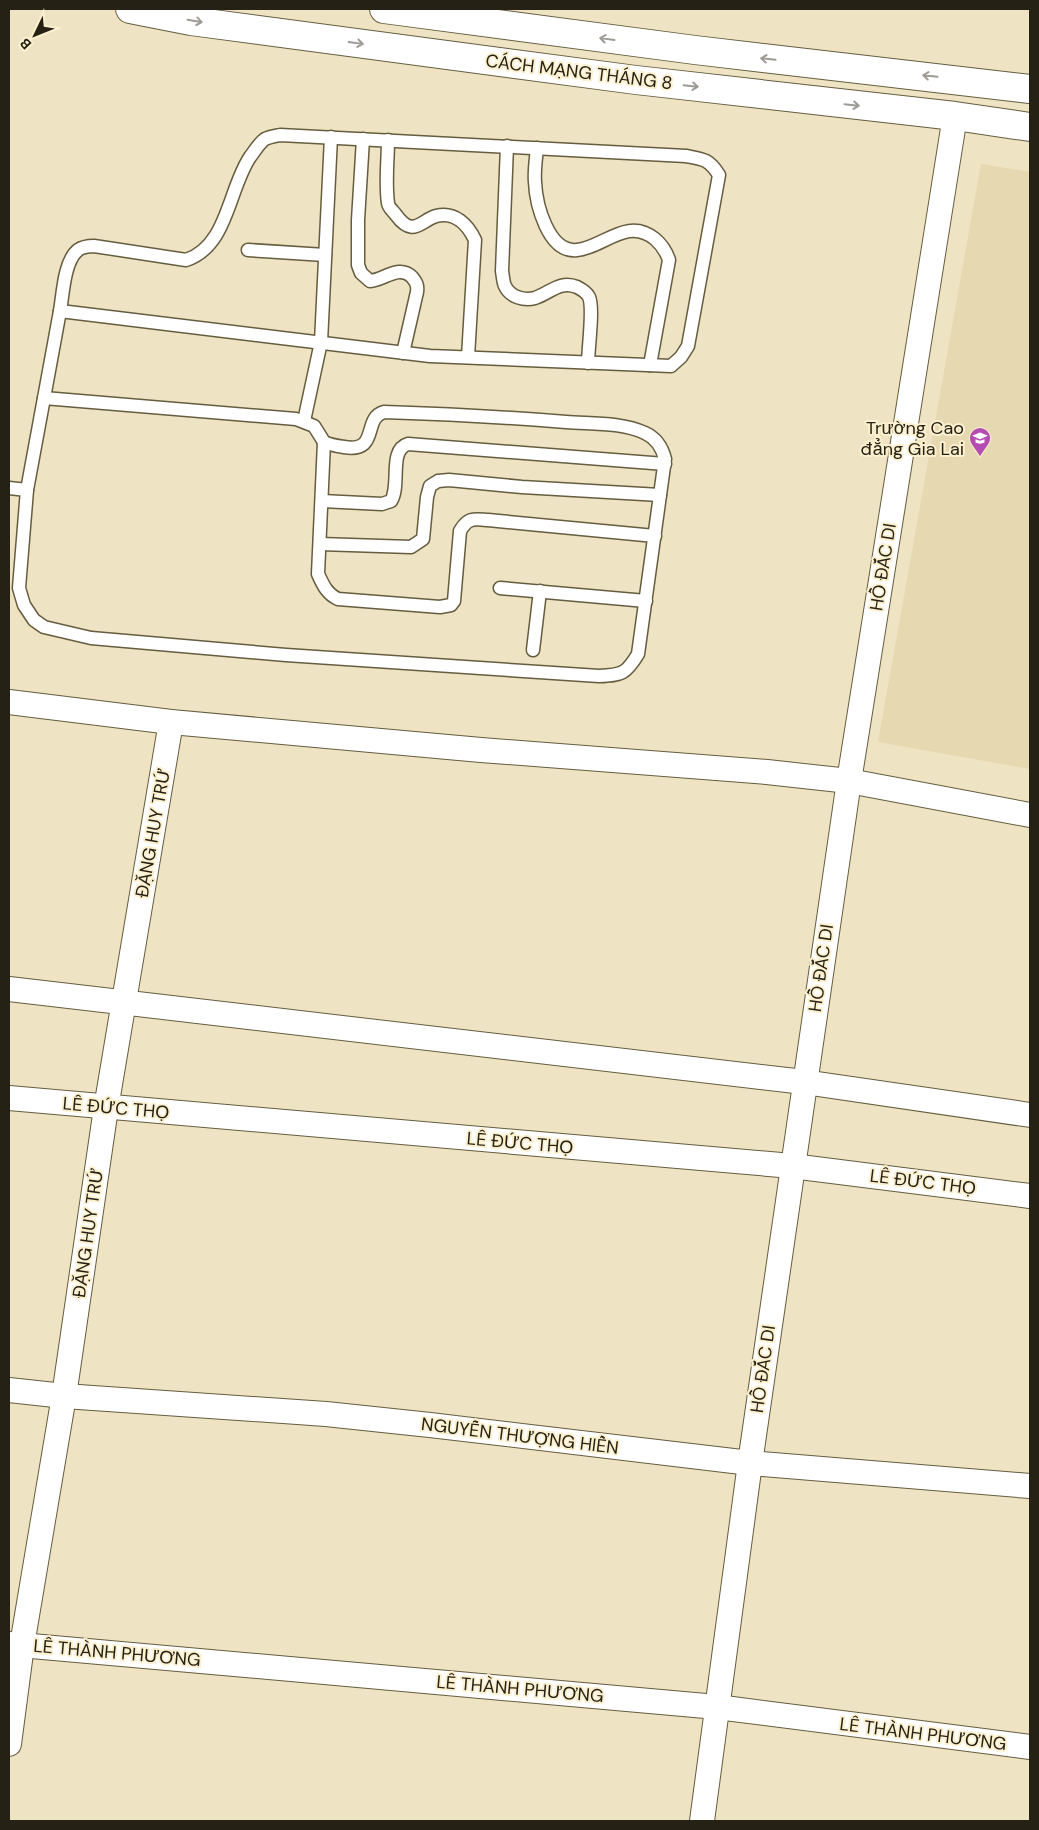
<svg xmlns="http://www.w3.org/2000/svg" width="1039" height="1830" viewBox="0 0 1039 1830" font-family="'DM Sans',sans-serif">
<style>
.built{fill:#e6d8b0}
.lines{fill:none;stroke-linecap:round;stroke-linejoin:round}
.service-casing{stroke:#665c3f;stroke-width:15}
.minor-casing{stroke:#665c3f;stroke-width:26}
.primary-casing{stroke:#665c3f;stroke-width:30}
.service{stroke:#fff;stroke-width:12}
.minor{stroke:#fff;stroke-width:24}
.primary{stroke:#fff;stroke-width:28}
.oneway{stroke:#9d9b96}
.labels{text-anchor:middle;stroke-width:4;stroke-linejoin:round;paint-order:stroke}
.street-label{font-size:18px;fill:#252115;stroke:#fcf0cf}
.poi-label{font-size:18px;fill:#252115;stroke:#fcf0cf;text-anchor:end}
</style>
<rect width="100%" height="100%" fill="#eee3c2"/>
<polygon class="built" points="981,164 1030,172 1030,769 878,742"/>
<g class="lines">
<g class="service-casing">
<g id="service">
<path d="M280 135 686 156C703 159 709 159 719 175L688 346 681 357 671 366 430 356 60 311C63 294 64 261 78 250 82 247 89 246 94 246L186 260C228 246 228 190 250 157 254 152 259 143 265 139 269 137 275 136 280 135Z"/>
<path d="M363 139 358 220V265L361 273 370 281C384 280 399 264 412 277 416 282 418 285 417 292L403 353"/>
<path d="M388 140C388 160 385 182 388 203 388 207 393 211 396 215 413 238 420 221 436 216 455 211 468 225 475 240L468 357"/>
<path d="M507 146 502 271C503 276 503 282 505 286 510 297 524 301 535 298 550 293 560 280 577 287 581 289 587 293 589 297 594 308 588 349 588 363"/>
<path d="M537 148C536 159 534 171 535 182 536 204 548 253 577 250 603 248 627 216 655 239 662 245 666 251 669 260L650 365"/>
<polyline points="248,250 325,255"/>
<path d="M44 398 296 419 314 426 324 442C330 445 337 446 344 447 380 453 362 418 384 412 444 414 505 417 566 422 592 424 621 422 645 433 656 438 662 447 665 459L638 654C626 674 622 675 599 676L286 655 91 638 44 627 34 620 24 605 19 588 27 490Z"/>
<polyline points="44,398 60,311"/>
<polyline points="304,421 321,342 331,137"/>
<path d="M324 442 318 574C323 585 327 594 338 599L440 607 451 605 454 601 460 531C468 517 474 519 488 520L655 536"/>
<polyline points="9,488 27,490"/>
<path d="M322 501 382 504 391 501C401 485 388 450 408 444L665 464"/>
<polyline points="320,544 411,547 423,539 427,497 430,486 438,481 449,480 522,487 660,495"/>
<polyline points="500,588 646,601"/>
<polyline points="533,650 540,591"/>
</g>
</g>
<g class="minor-casing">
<g id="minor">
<polyline points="9,702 171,722 481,750 767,772 849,781 1030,815"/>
<polyline points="9,989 804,1082 1030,1115"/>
<polyline points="9,1098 792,1166 1030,1196"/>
<polyline points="9,1390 64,1396 326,1414 430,1425 750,1463 1030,1486"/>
<polyline points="9,1644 717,1707 1030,1747"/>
<polyline points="9,1744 22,1645 64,1396 106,1108 171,722"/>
<polyline points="702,1821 750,1463 849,781 955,116"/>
</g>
</g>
<g class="primary-casing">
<g id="primary">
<polyline points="130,9 191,21 636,80 955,116 1030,127"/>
<polyline points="384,9 695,50 1030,89"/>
</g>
</g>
<use href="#service" class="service"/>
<use href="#minor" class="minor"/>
<use href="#primary" class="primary"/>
</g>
<defs><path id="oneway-shaft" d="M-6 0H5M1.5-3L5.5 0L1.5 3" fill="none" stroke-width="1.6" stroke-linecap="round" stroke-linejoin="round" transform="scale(1.25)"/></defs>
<g class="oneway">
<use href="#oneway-shaft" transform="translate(195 21) rotate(9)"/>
<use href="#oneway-shaft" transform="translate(607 39) rotate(-172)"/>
<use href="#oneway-shaft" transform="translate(356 43) rotate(8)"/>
<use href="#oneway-shaft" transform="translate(768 59) rotate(-174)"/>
<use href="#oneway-shaft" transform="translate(930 76) rotate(-174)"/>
<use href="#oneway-shaft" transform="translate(691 86) rotate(6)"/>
<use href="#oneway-shaft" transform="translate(852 105) rotate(6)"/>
</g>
<defs>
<g id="university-pin" transform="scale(1.125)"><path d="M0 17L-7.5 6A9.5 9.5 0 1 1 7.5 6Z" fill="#b44db1" stroke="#fcf0cf"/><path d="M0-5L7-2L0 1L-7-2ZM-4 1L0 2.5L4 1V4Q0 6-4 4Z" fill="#fff"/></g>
</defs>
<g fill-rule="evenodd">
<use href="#university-pin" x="980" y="438"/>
</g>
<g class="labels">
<g class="street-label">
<text transform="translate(579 72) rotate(7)" y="6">CÁCH MẠNG THÁNG 8</text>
<text transform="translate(883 567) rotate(-81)" y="6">HỒ ĐẮC DI</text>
<text transform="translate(153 833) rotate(-80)" y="6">ĐẶNG HUY TRỨ</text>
<text transform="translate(821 968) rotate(-82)" y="6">HỒ ĐẮC DI</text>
<text transform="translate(116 1108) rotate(5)" y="6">LÊ ĐỨC THỌ</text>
<text transform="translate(520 1143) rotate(5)" y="6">LÊ ĐỨC THỌ</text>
<text transform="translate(923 1182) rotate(7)" y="6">LÊ ĐỨC THỌ</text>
<text transform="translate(88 1233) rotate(-82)" y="6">ĐẶNG HUY TRỨ</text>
<text transform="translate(763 1369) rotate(-82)" y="6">HỒ ĐẮC DI</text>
<text transform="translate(520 1436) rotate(7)" y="6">NGUYỄN THƯỢNG HIỀN</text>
<text transform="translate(117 1653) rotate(5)" y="6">LÊ THÀNH PHƯƠNG</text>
<text transform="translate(520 1689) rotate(5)" y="6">LÊ THÀNH PHƯƠNG</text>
<text transform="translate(923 1734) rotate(7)" y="6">LÊ THÀNH PHƯƠNG</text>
</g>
<g class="poi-label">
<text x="964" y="434">Trường Cao<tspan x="964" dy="21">đẳng Gia Lai</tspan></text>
</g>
</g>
<rect width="1039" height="1830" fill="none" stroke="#252115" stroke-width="20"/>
<g transform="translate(35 35) rotate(227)" stroke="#fcf0cf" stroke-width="4" paint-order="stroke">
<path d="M0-4L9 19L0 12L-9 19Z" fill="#252115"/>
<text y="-8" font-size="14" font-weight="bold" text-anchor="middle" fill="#252115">B</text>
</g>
</svg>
